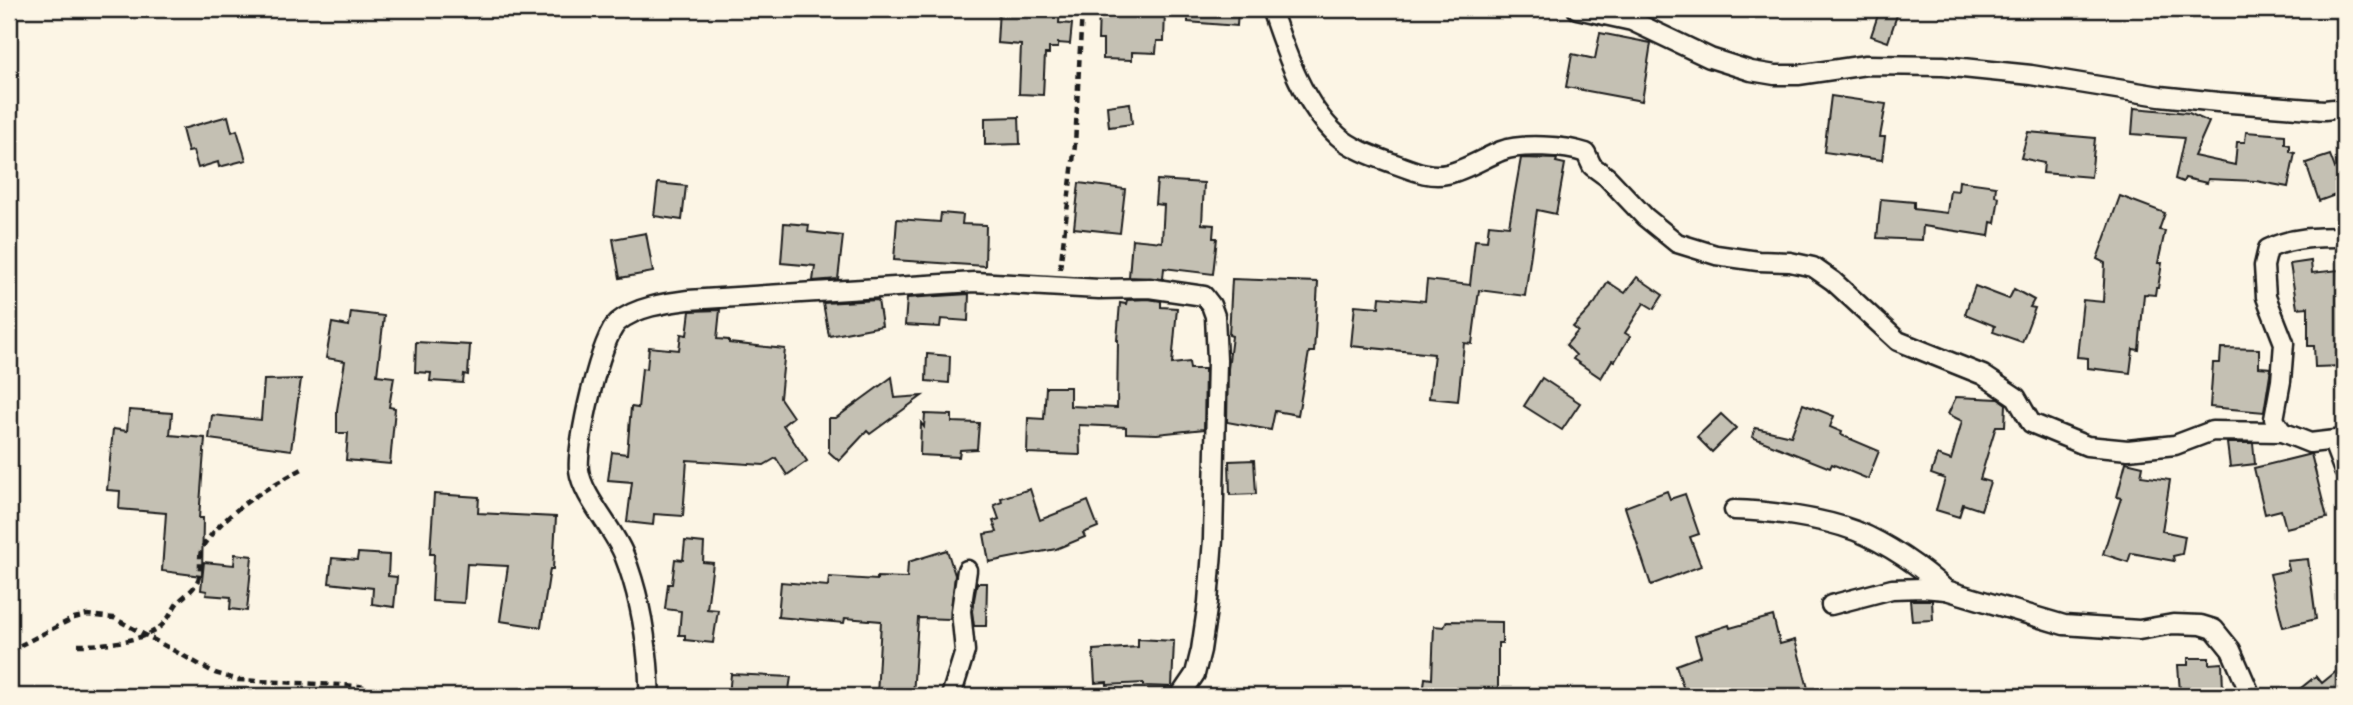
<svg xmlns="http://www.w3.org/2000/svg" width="2353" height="705" viewBox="0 0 2353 705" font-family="Dekko,sans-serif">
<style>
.building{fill:#c4c0b3;stroke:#1c1c1c;stroke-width:2}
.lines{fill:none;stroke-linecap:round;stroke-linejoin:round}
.street-casing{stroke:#1c1c1c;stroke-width:23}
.path{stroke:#1c1c1c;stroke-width:4.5;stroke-dasharray:7 5;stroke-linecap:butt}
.street{stroke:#fcf5e5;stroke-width:18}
</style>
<rect width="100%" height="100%" fill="#fcf5e5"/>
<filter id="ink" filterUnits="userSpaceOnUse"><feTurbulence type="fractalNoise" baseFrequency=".0143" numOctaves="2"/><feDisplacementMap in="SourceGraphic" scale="14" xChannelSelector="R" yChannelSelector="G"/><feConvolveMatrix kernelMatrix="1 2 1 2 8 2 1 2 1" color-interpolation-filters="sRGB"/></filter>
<g filter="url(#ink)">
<g class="building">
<polygon points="999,9 1060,9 1059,23 1072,24 1070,44 1058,43 1058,48 1049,48 1049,54 1045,54 1043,95 1019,94 1021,45 997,43"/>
<polygon points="1099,9 1165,10 1164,41 1157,41 1156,53 1132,52 1132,60 1103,59 1103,40 1098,40"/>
<polygon points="1188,9 1238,9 1237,26 1188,22"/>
<polygon points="1880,9 1897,15 1888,42 1871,36"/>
<polygon points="1600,33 1651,43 1642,101 1566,87 1572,54 1595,59"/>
<polygon points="1831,96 1886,104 1880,137 1885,137 1882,160 1824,152"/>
<polygon points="1130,103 1132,124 1109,127 1107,106"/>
<polygon points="2134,108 2189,113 2209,122 2194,156 2235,165 2237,142 2245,142 2246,132 2285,135 2285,144 2290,145 2290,152 2295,153 2288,187 2256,181 2208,179 2207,183 2185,178 2183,182 2175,179 2184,138 2132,134"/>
<polygon points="228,116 232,132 237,130 246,160 219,167 218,162 198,168 193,151 188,152 182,129"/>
<polygon points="1019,117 1020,144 985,145 985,118"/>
<polygon points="2028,132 2095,138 2091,177 2043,173 2044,163 2021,158"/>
<polygon points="2330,155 2344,192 2319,201 2306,163"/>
<polygon points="1521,158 1557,159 1556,162 1565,164 1556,214 1537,210 1525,296 1479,290 1472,344 1464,343 1458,401 1429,398 1434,354 1351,346 1355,305 1379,307 1380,297 1425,301 1427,280 1470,285 1475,240 1487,241 1489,224 1509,226"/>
<polygon points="1157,180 1204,183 1202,224 1214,225 1213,238 1217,238 1213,274 1164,268 1163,279 1129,277 1132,239 1162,242 1164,205 1155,204"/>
<polygon points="1959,181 1996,186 1995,196 1999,197 1995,223 1991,222 1989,236 1923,226 1922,240 1877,238 1881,199 1914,202 1914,209 1947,213 1950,190 1958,191"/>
<polygon points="658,183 686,186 682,220 654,216"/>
<polygon points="1079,183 1125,189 1120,233 1074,228"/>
<polygon points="2120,196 2165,213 2159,230 2165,231 2158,263 2162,263 2158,288 2156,288 2155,295 2144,294 2139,350 2133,349 2130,373 2088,368 2088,358 2077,357 2083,300 2103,302 2105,263 2097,259"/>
<polygon points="941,213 963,215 962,224 986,225 985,266 894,260 897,219 940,222"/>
<polygon points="784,223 809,225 808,232 843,236 838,279 813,281 815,266 781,263"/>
<polygon points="646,233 653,272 620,278 613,239"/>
<polygon points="2311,261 2312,273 2339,270 2344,324 2344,366 2315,367 2314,346 2308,346 2308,307 2297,308 2290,264"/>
<polygon points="1637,277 1663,295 1654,309 1644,303 1625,333 1630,336 1615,361 1612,360 1601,378 1573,359 1576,355 1566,345 1578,331 1573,327 1595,303 1608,282 1625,293"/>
<polygon points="1232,279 1318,282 1314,352 1309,352 1298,415 1275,411 1271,430 1227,422 1228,369 1232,336 1229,335"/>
<polygon points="1975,286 2009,299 2014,289 2034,300 2030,307 2035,308 2022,342 1993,332 1995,326 1965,314"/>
<polygon points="969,294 968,321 941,319 940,327 905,325 907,298"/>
<polygon points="1148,299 1161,301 1161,307 1177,308 1172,364 1189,362 1190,369 1205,369 1204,429 1157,434 1126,433 1126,427 1079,425 1080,455 1027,453 1028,418 1044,419 1046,387 1070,387 1070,406 1117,408 1118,340 1117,340 1120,303 1126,304 1127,300"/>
<polygon points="878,300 882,326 829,336 823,303"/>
<polygon points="720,310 717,339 729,340 729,343 785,349 780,398 793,417 783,425 807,461 787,475 776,458 764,465 687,460 683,516 654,514 653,525 627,522 632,482 608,480 612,452 627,454 631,407 638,408 642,368 647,369 649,347 679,350 681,334 687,335 690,311"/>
<polygon points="351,312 384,316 377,375 394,377 389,407 395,408 390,464 346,460 348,433 337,433 337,410 345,361 326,358 332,323 349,326"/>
<polygon points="416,342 470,345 468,375 464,374 463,383 430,381 431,373 415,372"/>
<polygon points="2221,348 2259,349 2259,367 2271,368 2264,412 2210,407 2213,363 2220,363"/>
<polygon points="927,354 950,356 949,383 926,381"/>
<polygon points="892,377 895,398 922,396 870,434 867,431 839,461 829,452 829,418 836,418"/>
<polygon points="1542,378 1580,403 1562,430 1524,406"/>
<polygon points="301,379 291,450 209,439 212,415 261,420 264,380"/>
<polygon points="1956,397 1999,399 2006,404 2005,426 1996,426 1980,479 1990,482 1981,510 1963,504 1959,517 1936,510 1945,479 1931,474 1937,455 1951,460 1962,421 1948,414"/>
<polygon points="1803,404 1834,416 1830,427 1842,432 1841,435 1879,451 1868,479 1832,464 1830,468 1752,437 1755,428 1791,436"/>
<polygon points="129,410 172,413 170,435 205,438 199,518 203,518 202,576 162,571 166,513 119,509 120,491 107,490 113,429 127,431"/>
<polygon points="925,414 952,415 952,422 979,423 977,449 960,450 959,457 920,455 921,423 924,427"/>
<polygon points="1721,414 1736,428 1712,452 1697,437"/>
<polygon points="2227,443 2253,443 2255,464 2230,467"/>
<polygon points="2311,454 2327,518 2286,528 2281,510 2265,514 2254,468"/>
<polygon points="1254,460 1256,494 1230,495 1229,461"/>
<polygon points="2126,462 2143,466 2141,476 2170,480 2162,531 2185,536 2182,554 2173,556 2174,561 2131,553 2128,562 2103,554 2121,498 2117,497"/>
<polygon points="1030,489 1040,520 1088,501 1098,527 1083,533 1085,537 1056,549 989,562 984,534 997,532 993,521 999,519 994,505 1002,502 1001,498"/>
<polygon points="1667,491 1670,499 1685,494 1699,534 1690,537 1701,566 1651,585 1625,507"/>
<polygon points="434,494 479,497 478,513 556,517 553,569 550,569 541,627 500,621 508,566 467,564 464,603 432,601 434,554 430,554"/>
<polygon points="685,541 704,543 703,562 713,563 707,609 718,610 713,643 685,640 685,635 679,635 681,611 665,609 668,584 672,584 675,559 683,560"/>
<polygon points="947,550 955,575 950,619 918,618 913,696 877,696 881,621 845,618 844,623 778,617 781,582 828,586 829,577 877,580 877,577 907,578 908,562"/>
<polygon points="358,553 389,555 388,576 397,577 394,607 372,604 373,588 329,583 332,558 357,560"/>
<polygon points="235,554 252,556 247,611 230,609 231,597 206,595 207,591 201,590 204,562 234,565"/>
<polygon points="2308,559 2316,619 2283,627 2270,574 2289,570 2287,561"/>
<polygon points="977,583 987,583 986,626 974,626 972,611"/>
<polygon points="1910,600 1932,600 1933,620 1912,621"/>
<polygon points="1773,616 1780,644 1795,640 1809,692 1794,696 1686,696 1676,665 1701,656 1695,636 1729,625 1730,628"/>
<polygon points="1447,621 1502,622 1502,643 1498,643 1498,696 1423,696 1425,678 1432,679 1434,626 1444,627"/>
<polygon points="1138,639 1174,641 1172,687 1143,686 1143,683 1107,685 1107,682 1095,683 1093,650 1138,647"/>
<polygon points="2188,658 2209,658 2209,664 2222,663 2223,690 2180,692 2178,665 2188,665"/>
<polygon points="2344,665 2344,696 2291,696 2316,676 2322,683"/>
<polygon points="731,674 791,677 788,696 729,696"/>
</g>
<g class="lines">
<g class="street-casing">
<g id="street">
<path d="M1271 9C1286 53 1302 103 1338 136 1352 149 1376 157 1395 164 1412 170 1429 178 1447 174 1465 170 1484 158 1501 151 1521 143 1566 146 1586 153L1592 166 1607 177 1645 217 1677 243 1716 255 1758 261 1790 262 1813 267 1833 281 1898 341 1983 375 2016 397 2031 423 2087 446 2128 450 2175 445 2212 431 2282 432 2310 443 2344 439"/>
<polyline points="1577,9 1632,21 1710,58 1751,71 1775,75 1798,75 1866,65 1943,66 2031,75 2160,96 2218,102 2324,110 2344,108"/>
<path d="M2282 432 2274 419 2281 381 2284 343 2266 297 2264 266 2268 249C2291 237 2319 237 2344 237"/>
<polyline points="2333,442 2344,471"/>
<path d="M1734 510C1770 511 1822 518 1856 531 1886 543 1923 568 1946 590"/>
<polyline points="1831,605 1892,589 1922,588 1946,590 2064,625 2139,630 2173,624 2201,625 2214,629 2231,650 2251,696"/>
<path d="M650 696C649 686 649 675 648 664 645 629 637 588 624 555 614 529 582 496 579 470 576 445 600 338 618 322 636 307 665 303 688 300L975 282 1099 289 1149 288 1204 296 1211 305 1215 316 1217 360 1213 539 1208 602 1201 650 1195 674 1180 696"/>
<polyline points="951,696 965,651 961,611 967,570"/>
</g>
</g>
<g class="path">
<polyline points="1060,269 1075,145 1082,9"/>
<path d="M78 645C101 645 148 642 164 623 170 617 173 608 179 601 185 595 194 590 197 582 203 571 197 556 203 546 226 511 268 487 304 468"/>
<polyline points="9,651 74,618 87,615 114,618 215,673 238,680 359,686 406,696"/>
</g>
<use href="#street" class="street"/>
</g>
</g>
<rect width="2353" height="705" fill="none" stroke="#fcf5e5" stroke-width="35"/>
<rect x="18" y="18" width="2318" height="670" fill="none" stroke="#1c1c1c" stroke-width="2.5" filter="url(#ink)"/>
</svg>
